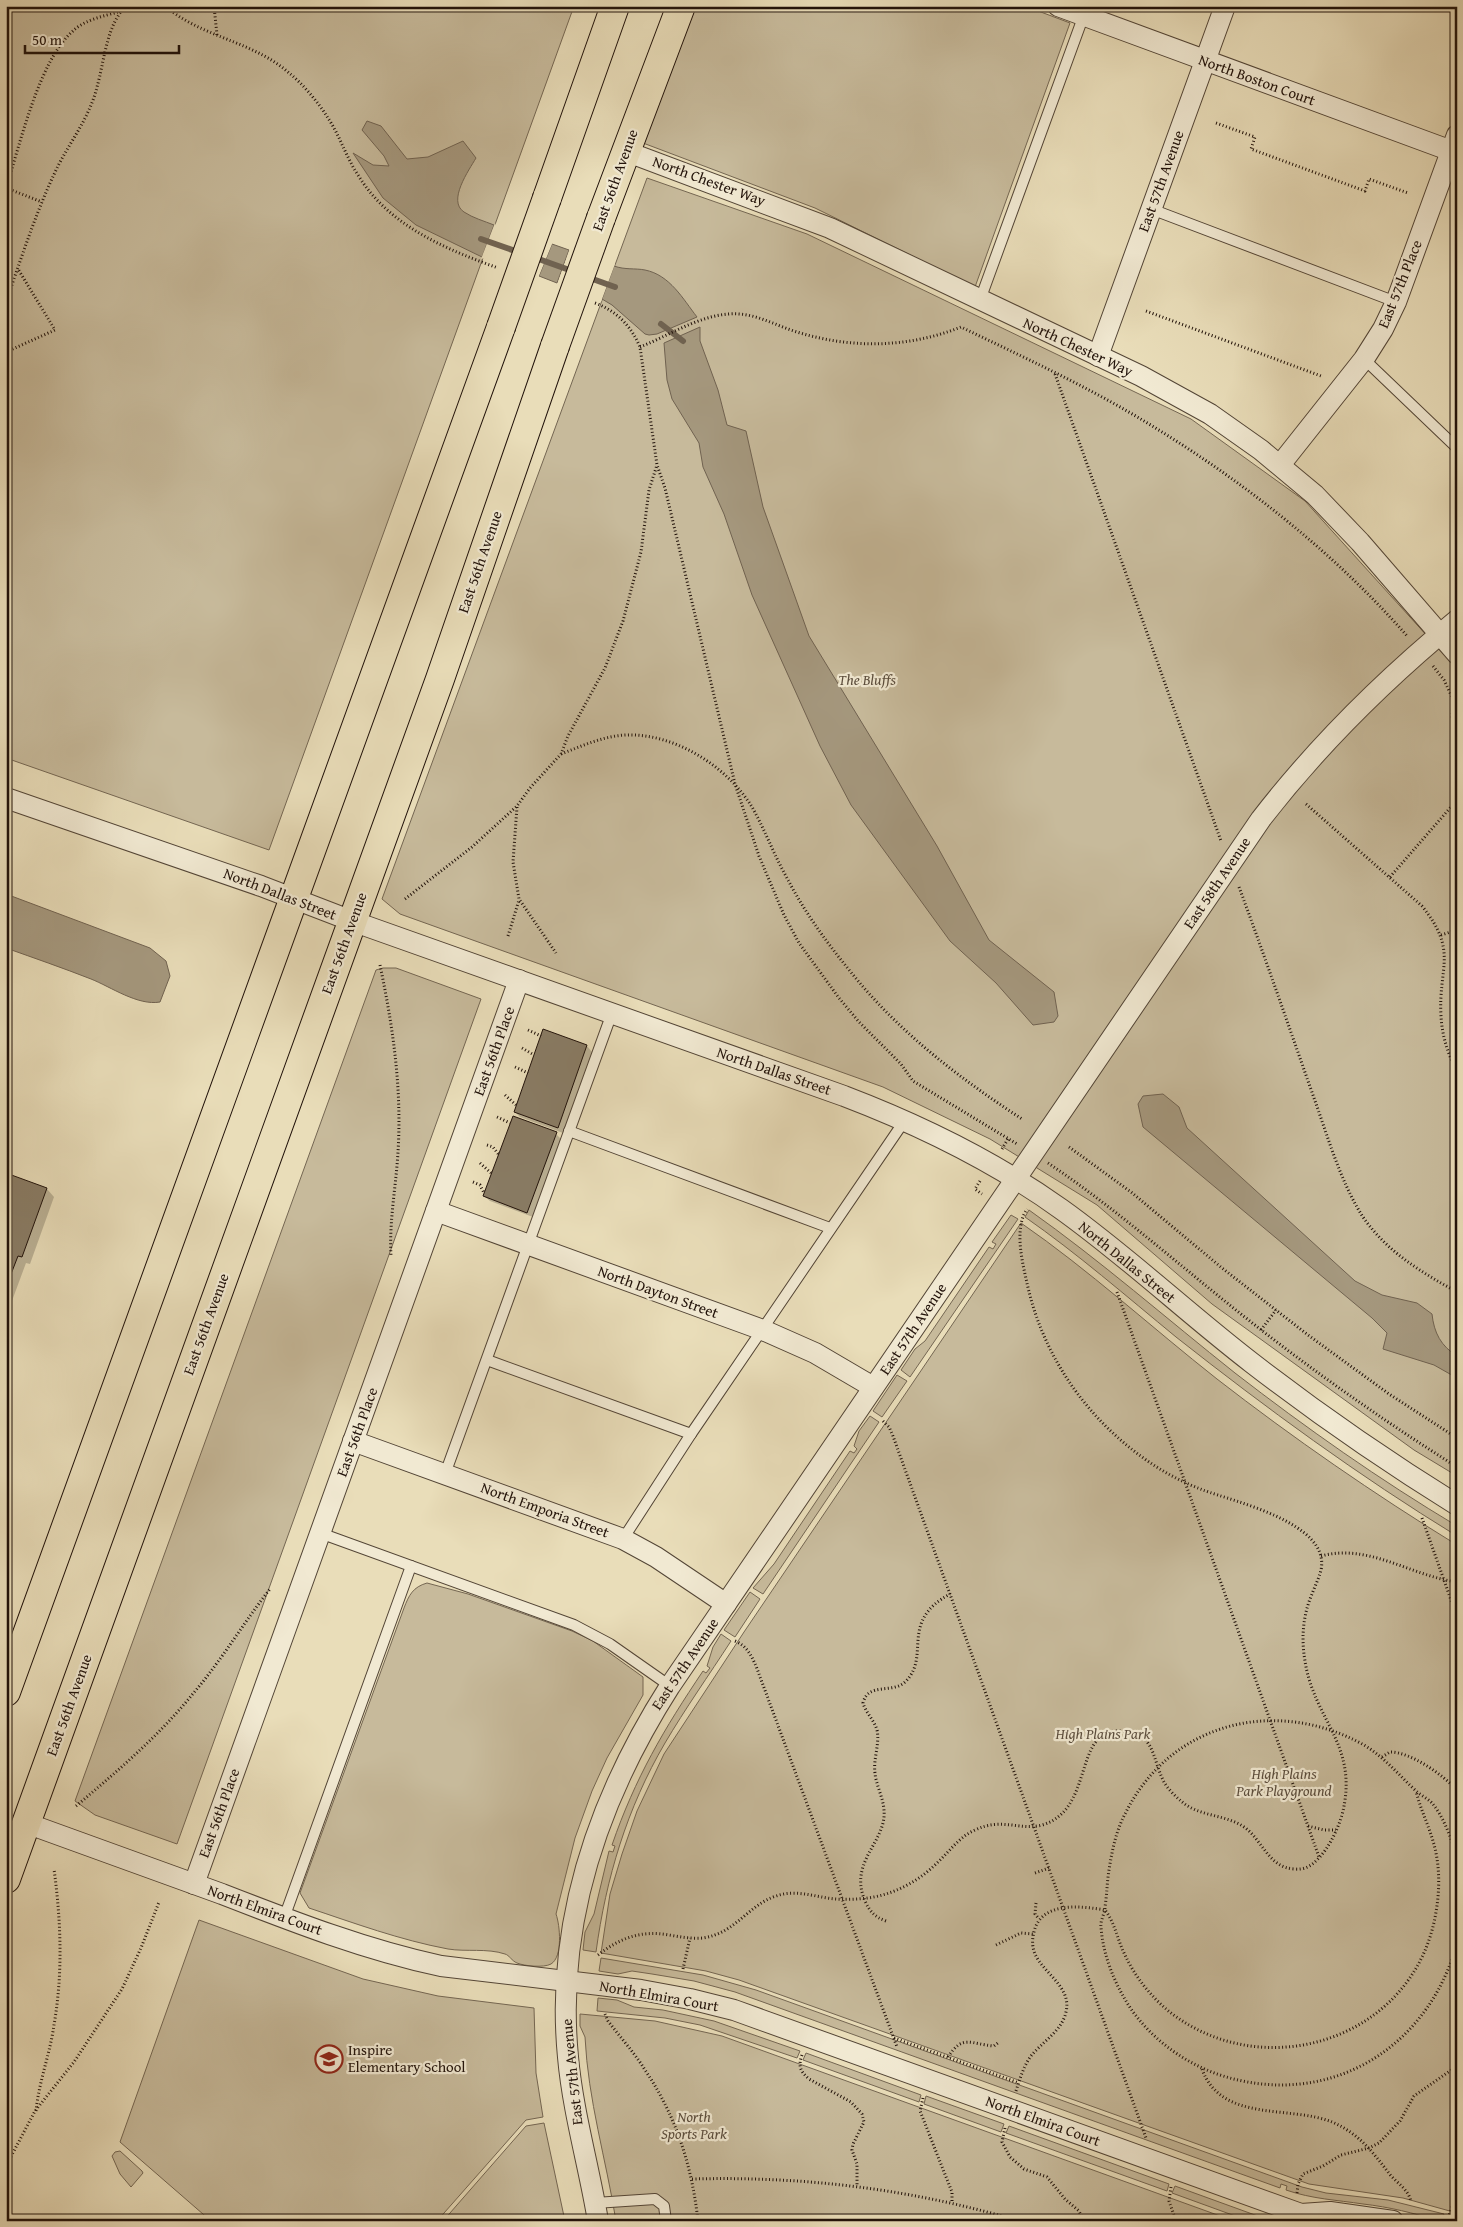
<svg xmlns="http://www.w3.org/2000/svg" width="1463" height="2227" viewBox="0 0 1463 2227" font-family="'Gentium Book Plus',serif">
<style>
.green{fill:#c7ba9b;stroke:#746652}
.water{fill:#a5987e;stroke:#706250}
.pier{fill:#e9ddb9}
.shadow{fill:#0003}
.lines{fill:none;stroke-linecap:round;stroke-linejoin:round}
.stream{stroke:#706250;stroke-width:6}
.building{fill:#897c65;stroke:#21120a}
.service-casing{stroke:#534536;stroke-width:12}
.minor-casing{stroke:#534536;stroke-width:22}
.primary-casing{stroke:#21120a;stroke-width:30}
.path{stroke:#21120a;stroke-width:3;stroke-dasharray:1 2.5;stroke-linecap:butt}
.service{stroke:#f1e9d2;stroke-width:10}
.minor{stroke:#f1e9d2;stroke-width:20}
.primary{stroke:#e9ddb9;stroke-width:28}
.primary-bridge-casing{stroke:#21120a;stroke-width:30;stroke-linecap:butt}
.primary-bridge{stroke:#e9ddb9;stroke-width:28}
.labels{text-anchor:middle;stroke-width:4.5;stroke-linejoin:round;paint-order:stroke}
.street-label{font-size:15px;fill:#21120a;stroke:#f1e9d2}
.park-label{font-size:15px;font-style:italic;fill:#5b4d3d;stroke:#f1e9d2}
.poi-label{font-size:15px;fill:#21120a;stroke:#f1e9d2;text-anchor:start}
</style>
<rect width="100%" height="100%" fill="#e9ddb9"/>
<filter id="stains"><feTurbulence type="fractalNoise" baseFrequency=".004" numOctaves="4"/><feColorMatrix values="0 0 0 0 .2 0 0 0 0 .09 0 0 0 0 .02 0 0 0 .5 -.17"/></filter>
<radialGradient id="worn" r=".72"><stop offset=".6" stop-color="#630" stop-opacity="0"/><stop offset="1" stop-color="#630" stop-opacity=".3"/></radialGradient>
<g class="green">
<polygon points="6,6 574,6 269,850 6,758"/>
<polygon points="696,6 1025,6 1070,23 975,287 815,208 643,143"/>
<polygon points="647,178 807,234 1191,419 1305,501 1457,669 1457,1476 1414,1450 1212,1304 1097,1205 990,1139 883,1087 400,914 382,899"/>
<polygon points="383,968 396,968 481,999 177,1844 95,1815 75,1801 376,970"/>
<path d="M1029 1210C1101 1261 1167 1319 1235 1373 1306 1428 1380 1480 1457 1526V1536C1359 1476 1266 1408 1176 1337 1126 1296 1078 1254 1025 1217Z"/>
<polygon points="1011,1215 1018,1219 910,1377 901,1370 915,1349 925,1341 989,1247 993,1249 996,1244 992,1242"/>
<path d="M1021 1223C1089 1270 1151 1327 1217 1379 1293 1438 1374 1494 1457 1545V2213L1403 2198 1309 2184 739 1980 706 1971 601 1953 610 1894 622 1854 637 1811 664 1754 744 1632Z"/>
<polygon points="897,1375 907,1381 882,1417 873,1411"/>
<polygon points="870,1416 879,1422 763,1594 753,1588 774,1564 850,1451 854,1453 857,1449 854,1446 859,1431"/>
<path d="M427 1583 468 1594 572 1631 593 1641 643 1677V1695L607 1758 592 1791 575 1838 556 1914C560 1925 563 1957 551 1964 544 1968 524 1966 517 1963 512 1961 509 1955 505 1954 487 1948 466 1952 448 1949 400 1940 354 1923 309 1908L300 1893 404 1608C409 1595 413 1587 427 1583Z"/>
<polygon points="750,1592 760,1599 735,1637 724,1630"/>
<path d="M721 1634 731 1641C709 1675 685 1709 665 1743 627 1808 606 1878 596 1952L583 1950 585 1932 594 1914 609 1851 613 1852 615 1846 612 1845C635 1778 664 1729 703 1671L706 1673 710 1668 707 1666 713 1647Z"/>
<polygon points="199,1920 363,1979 438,1996 534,2008 536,2073 543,2117 526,2120 437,2221 211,2221 120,2142"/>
<path d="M601 1958 703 1975 756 1990 1302 2187 1326 2193 1388 2200 1444 2214 1441 2221H1439C1414 2213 1389 2207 1363 2204 1337 2200 1312 2199 1286 2190L1287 2186 1281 2184 1280 2188 735 1992 694 1981 652 1974 632 1971 618 1974 599 1971Z"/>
<polygon points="598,1998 617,2000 634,2007 663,2010 714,2021 800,2051 797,2058 700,2025 665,2018 597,2011"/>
<path d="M580 2014 655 2021 722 2036 1234 2221H616C606 2159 588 2100 585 2037L580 2026Z"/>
<polygon points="806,2053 921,2095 919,2102 803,2060"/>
<polygon points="926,2096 1004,2124 1001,2132 924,2104"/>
<polygon points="544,2123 565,2221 443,2221 526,2126"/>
<polygon points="1009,2126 1169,2184 1167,2191 1006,2133"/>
<polygon points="120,2151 142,2171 143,2173 131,2187 120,2174 112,2156 115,2152"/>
<polygon points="1175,2186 1266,2219 1265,2221 1249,2221 1172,2193"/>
</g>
<g class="water">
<path d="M367 121 381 126 407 159 428 157 463 141 476 158C469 170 447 201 464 212 473 218 484 221 494 225L482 257 416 225 383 198 353 153 373 165 389 166 384 156 362 130Z"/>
<polygon points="552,244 569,250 557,283 539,276"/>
<path d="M614 266C625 270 635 268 645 270 670 275 683 299 697 317L657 334 649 335 645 334 612 305 602 299Z"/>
<polygon points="700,327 700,341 718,390 727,425 746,431 763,507 809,636 937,846 989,940 1054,992 1058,1016 1054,1022 1033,1025 996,983 950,941 851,805 820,746 752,595 724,514 703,467 699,443 672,399 667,380 664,343"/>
<path d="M6 894 150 948 166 961 170 976 160 1002C138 1006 111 987 91 979 63 968 34 958 6 948Z"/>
<path d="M1163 1094 1179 1107 1187 1128 1355 1281 1382 1295 1417 1303 1432 1314C1434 1333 1441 1346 1457 1356V1378L1434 1365 1383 1349 1387 1333 1372 1318 1143 1127 1138 1104 1143 1096Z"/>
</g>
<g class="pier">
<polygon points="495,223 496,226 485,258 481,259"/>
<polygon points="553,242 552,244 538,278 537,275 550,243"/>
<polygon points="570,248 572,251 560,283 557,285"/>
<polygon points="615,264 602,299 601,302 600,298 612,265"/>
</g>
<g class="shadow">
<polygon points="544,1031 587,1046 592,1052 563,1133 520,1117 515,1112"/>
<polygon points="556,1134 561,1139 533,1217 490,1201 484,1196"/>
<polygon points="6,1175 47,1189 54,1197 30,1264 26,1263 6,1317"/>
</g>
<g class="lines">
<g class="stream">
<polyline points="481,239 521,253"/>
<polyline points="533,257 575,272"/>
<polyline points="587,277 615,287"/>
<polyline points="661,324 683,341"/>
</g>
</g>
<g class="building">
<polygon points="543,1029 587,1045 558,1128 514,1112"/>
<polygon points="513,1116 557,1132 527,1213 483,1196"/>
<polygon points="6,1173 47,1188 22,1257 18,1256 6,1287"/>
</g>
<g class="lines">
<g class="service-casing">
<g id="service">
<polyline points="1151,209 1396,302"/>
<polyline points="980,300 1085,12"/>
<polyline points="1364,359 1457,448"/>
<polyline points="569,1131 830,1228"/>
<polyline points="487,1360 691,1434"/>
<polyline points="445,1474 612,1013"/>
<polyline points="320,1533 574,1625 610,1644 670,1686"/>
<polyline points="623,1539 691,1434 905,1120"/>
<polyline points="284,1918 411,1566"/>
<polyline points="595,2203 655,2199 664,2206 666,2221"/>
</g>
</g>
<g class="minor-casing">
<g id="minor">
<polyline points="1058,6 1457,153"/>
<polyline points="625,151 830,228 1141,376 1210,414 1261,450 1315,495 1360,542 1457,654"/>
<polyline points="1098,356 1225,6"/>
<polyline points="1280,465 1364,359 1383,329 1396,302 1457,135"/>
<path d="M6 798 261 886 352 921 844 1096C920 1125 994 1161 1061 1209 1127 1256 1187 1313 1252 1363 1318 1414 1386 1461 1457 1505"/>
<polyline points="436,1211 763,1330 815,1353 873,1387"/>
<polyline points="353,1441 623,1539 656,1557 726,1604"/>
<path d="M26 1823C91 1847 157 1870 222 1894 294 1922 366 1950 441 1966L641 1990 690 1999 734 2010 1301 2214 1308 2221"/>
<polyline points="194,1884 519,980"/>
<polyline points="1301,2214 1330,2212 1393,2221"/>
<path d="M598 2221C589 2166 573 2113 568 2057 555 1922 598 1799 670 1686L1261 819C1319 744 1383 681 1457 620"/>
</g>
</g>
<g class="primary-casing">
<g id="primary">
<polyline points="547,198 615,6"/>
<polyline points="601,218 681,6"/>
<polyline points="6,1692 501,327"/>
<polyline points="6,1879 440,679 555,346"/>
</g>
</g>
<g class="path">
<path d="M165 6C201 37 252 41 288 72 303 84 318 102 328 118 340 136 346 157 358 175 388 225 445 249 498 268"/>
<polyline points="214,6 217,35"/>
<polyline points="1216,123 1255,137 1251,149 1365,191 1369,179 1408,193"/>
<path d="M6 188C20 145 39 60 73 31 84 20 104 16 118 12"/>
<polyline points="6,188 42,202"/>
<path d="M6 302C22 256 37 209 58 166 72 139 90 116 97 87 104 63 107 21 127 6"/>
<path d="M595 303C617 311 631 326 640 347L657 465 665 488 735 784 759 856 784 915 799 943 839 998 859 1022 901 1064 913 1081 1017 1144"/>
<polyline points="1146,311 1321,376"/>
<path d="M640 347C668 336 698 316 729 314 754 312 774 325 797 332 852 349 908 348 961 327 1021 356 1082 384 1139 418 1238 477 1332 550 1408 637"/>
<polyline points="6,352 55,330 18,269"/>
<polyline points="1055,374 1221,841"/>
<polyline points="1433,666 1444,680 1453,699 1457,703"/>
<polyline points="1453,699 1452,718 1457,735"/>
<path d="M561 754C582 746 603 736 626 735 674 733 727 766 752 807 765 830 774 855 787 878 803 909 824 939 846 966 895 1029 956 1076 1022 1119"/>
<path d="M1306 804 1422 906C1459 952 1438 967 1441 1016 1442 1036 1448 1054 1457 1072"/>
<polyline points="517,807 513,862 519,899 556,953"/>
<polyline points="1390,877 1457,800"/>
<path d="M1239 887C1265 957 1289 1027 1314 1098 1328 1137 1340 1181 1363 1217 1387 1252 1421 1272 1457 1292"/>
<polyline points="405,899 472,847 517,806 530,788 561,754 568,736 605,668 623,621 641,552 649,490 657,465"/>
<polyline points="1441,935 1457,930"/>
<polyline points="508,936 519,900"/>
<path d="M380 965C393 1027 402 1089 398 1152 396 1187 389 1221 391 1256"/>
<polyline points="528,1030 541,1036"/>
<polyline points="522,1048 534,1055"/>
<polyline points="515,1067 528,1073"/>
<polyline points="505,1095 516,1105"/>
<polyline points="497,1117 510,1123"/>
<polyline points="487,1145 493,1147 499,1155"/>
<polyline points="1069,1147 1131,1192 1222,1268 1308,1335 1389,1394 1457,1438"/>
<polyline points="1002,1149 1008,1139"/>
<polyline points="480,1163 491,1173"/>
<path d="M1048 1163C1118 1210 1180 1266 1246 1318 1313 1371 1384 1421 1457 1467"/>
<polyline points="980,1181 975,1189 982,1194"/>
<polyline points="473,1182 480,1185 484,1193"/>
<polyline points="1117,1292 1319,1857"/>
<polyline points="1261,1330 1276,1310"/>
<polyline points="883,1421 889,1427 893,1436 1146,2138"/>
<polyline points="1453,1464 1457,1458"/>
<polyline points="1422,1518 1457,1617"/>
<path d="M1321 1556C1369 1543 1411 1576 1457 1582"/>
<path d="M735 1641C747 1646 751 1655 756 1666L897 2047"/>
<path d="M1382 1757 1390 1752C1411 1752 1443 1775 1457 1790"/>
<path d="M76 1806C119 1770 161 1734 196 1690 223 1658 244 1622 270 1589"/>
<polyline points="1308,1826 1324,1830 1336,1830"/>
<path d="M1457 1856C1451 1839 1444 1817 1432 1803 1427 1798 1420 1795 1415 1790 1398 1774 1384 1757 1364 1745 1276 1696 1170 1722 1125 1814 1116 1831 1112 1851 1109 1870 1107 1882 1107 1894 1105 1907 1105 1914 1100 1920 1101 1927 1103 1955 1114 1982 1129 2006 1150 2038 1184 2063 1220 2075 1327 2110 1428 2050 1457 1943"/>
<polyline points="1035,1873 1049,1868"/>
<polyline points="1036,1903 1035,1914 1039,1919"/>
<path d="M886 1921C875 1917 870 1912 865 1901 848 1861 887 1842 884 1810 883 1797 876 1785 875 1773 873 1759 880 1744 877 1730 874 1720 866 1713 863 1703 868 1682 892 1694 905 1682 932 1656 898 1622 950 1594"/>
<polyline points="996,1945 1021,1933 1033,1934"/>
<path d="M598 1955C620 1938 641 1930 669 1935 681 1937 692 1939 703 1938 736 1933 748 1905 776 1896 796 1889 815 1897 835 1899 852 1900 870 1899 886 1894 905 1888 923 1877 937 1863 950 1851 959 1837 975 1830 1002 1817 1020 1831 1042 1825 1094 1810 1073 1733 1117 1731 1156 1730 1151 1757 1164 1782 1168 1789 1175 1796 1181 1801 1199 1817 1225 1814 1244 1827 1263 1840 1268 1868 1295 1869 1304 1870 1311 1866 1317 1860 1329 1848 1337 1831 1342 1815 1360 1745 1314 1721 1305 1661 1301 1638 1303 1615 1312 1594 1315 1586 1319 1578 1321 1570 1331 1523 1235 1502 1203 1490 1176 1480 1151 1465 1129 1447 1078 1406 1041 1348 1027 1283 1022 1261 1014 1228 1027 1209"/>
<polyline points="683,1969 690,1938"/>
<path d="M605 2014 608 2021C620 2037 634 2052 645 2070 676 2116 692 2166 698 2221"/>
<polyline points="894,2038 1019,2083"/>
<path d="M802 2055C798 2066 800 2071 809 2079L851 2102 862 2114 864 2122 853 2144 852 2150 857 2164V2185"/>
<path d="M948 2057C963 2034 970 2044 994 2046L999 2042"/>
<path d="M1202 2069C1221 2123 1290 2105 1332 2122 1358 2133 1372 2151 1388 2172 1395 2182 1409 2189 1411 2202"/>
<path d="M1016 2091C1020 2079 1023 2067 1031 2056 1042 2042 1062 2031 1066 2012 1072 1987 1044 1974 1035 1954 1032 1947 1032 1939 1034 1932 1041 1901 1081 1906 1105 1910 1115 1923 1117 1939 1125 1955 1135 1977 1152 1998 1171 2013 1268 2087 1416 2037 1436 1912 1440 1889 1440 1864 1433 1841 1428 1824 1420 1808 1416 1791"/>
<polyline points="923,2098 920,2111 952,2192 952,2202"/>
<path d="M36 2111C39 2081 50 2054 54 2025 63 1973 61 1921 54 1869"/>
<polyline points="1005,2128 1002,2142 1010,2157 1024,2169 1047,2177 1065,2199 1079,2211 1084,2221"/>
<polyline points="6,2166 35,2111 74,2062 122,1989 141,1948 159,1902"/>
<path d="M692 2179C804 2176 912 2189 1019 2221"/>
<polyline points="1171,2187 1169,2201 1176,2221"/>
<polyline points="1297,2193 1298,2184 1303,2174 1323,2166 1341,2155 1369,2148 1379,2143 1400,2121 1414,2096 1457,2066"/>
<polyline points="1447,2221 1457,2193"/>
</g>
<use href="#service" class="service"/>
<use href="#minor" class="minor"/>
<use href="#primary" class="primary"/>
<g class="primary-bridge-casing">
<g id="primary-bridge">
<polyline points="501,327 547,198"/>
<polyline points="555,346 601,218"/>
</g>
</g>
<use href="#primary-bridge" class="primary-bridge"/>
</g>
<defs>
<g id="school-ring" transform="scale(1.4375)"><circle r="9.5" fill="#f1e9d2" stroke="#8f2418" stroke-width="1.5"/><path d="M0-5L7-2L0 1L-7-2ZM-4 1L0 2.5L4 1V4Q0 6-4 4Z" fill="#8f2418"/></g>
</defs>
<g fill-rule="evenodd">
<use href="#school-ring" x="329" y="2059"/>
</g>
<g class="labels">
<g class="street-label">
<text transform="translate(1257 80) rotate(20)" y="5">North Boston Court</text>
<text transform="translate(615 180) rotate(-70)" y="5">East 56th Avenue</text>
<text transform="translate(709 181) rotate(20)" y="5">North Chester Way</text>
<text transform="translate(1161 181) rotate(-70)" y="5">East 57th Avenue</text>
<text transform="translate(1400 284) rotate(-68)" y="5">East 57th Place</text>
<text transform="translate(1078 347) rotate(25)" y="5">North Chester Way</text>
<text transform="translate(480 562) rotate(-71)" y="5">East 56th Avenue</text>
<text transform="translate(1217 883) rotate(-56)" y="5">East 58th Avenue</text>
<text transform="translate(280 894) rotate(21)" y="5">North Dallas Street</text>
<text transform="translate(344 943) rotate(-70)" y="5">East 56th Avenue</text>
<text transform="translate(494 1051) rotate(-70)" y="5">East 56th Place</text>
<text transform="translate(774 1071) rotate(19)" y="5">North Dallas Street</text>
<text transform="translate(1127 1262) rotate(39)" y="5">North Dallas Street</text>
<text transform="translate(658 1292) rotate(20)" y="5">North Dayton Street</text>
<text transform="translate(206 1324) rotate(-70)" y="5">East 56th Avenue</text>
<text transform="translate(913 1329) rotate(-56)" y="5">East 57th Avenue</text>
<text transform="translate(357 1432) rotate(-70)" y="5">East 56th Place</text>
<text transform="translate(545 1510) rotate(20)" y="5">North Emporia Street</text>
<text transform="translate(685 1664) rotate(-56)" y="5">East 57th Avenue</text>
<text transform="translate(69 1705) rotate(-70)" y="5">East 56th Avenue</text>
<text transform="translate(219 1813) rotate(-70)" y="5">East 56th Place</text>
<text transform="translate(265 1910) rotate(20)" y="5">North Elmira Court</text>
<text transform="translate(659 1996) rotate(10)" y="5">North Elmira Court</text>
<text transform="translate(572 2072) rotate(-96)" y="5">East 57th Avenue</text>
<text transform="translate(1043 2121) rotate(20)" y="5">North Elmira Court</text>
</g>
<g class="park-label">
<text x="867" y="685">The Bluffs</text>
<text x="1103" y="1739">High Plains Park</text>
<text x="1284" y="1779">High Plains<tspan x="1284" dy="17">Park Playground</tspan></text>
<text x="694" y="2122">North<tspan x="694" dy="17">Sports Park</tspan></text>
</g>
<g class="poi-label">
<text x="348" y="2055">Inspire<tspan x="348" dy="17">Elementary School</tspan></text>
</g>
</g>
<rect width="1463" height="2227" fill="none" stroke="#e9ddb9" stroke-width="25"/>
<rect x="8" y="8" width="1448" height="2212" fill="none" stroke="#21120a" stroke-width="2.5"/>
<rect x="12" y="12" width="1438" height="2202" fill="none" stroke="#21120a"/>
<path d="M25 45v8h154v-8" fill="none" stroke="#21120a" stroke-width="2.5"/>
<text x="32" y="45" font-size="15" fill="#21120a" stroke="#f1e9d2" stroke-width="4" paint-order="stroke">50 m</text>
<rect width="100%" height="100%" filter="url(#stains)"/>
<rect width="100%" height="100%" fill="url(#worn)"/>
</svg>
